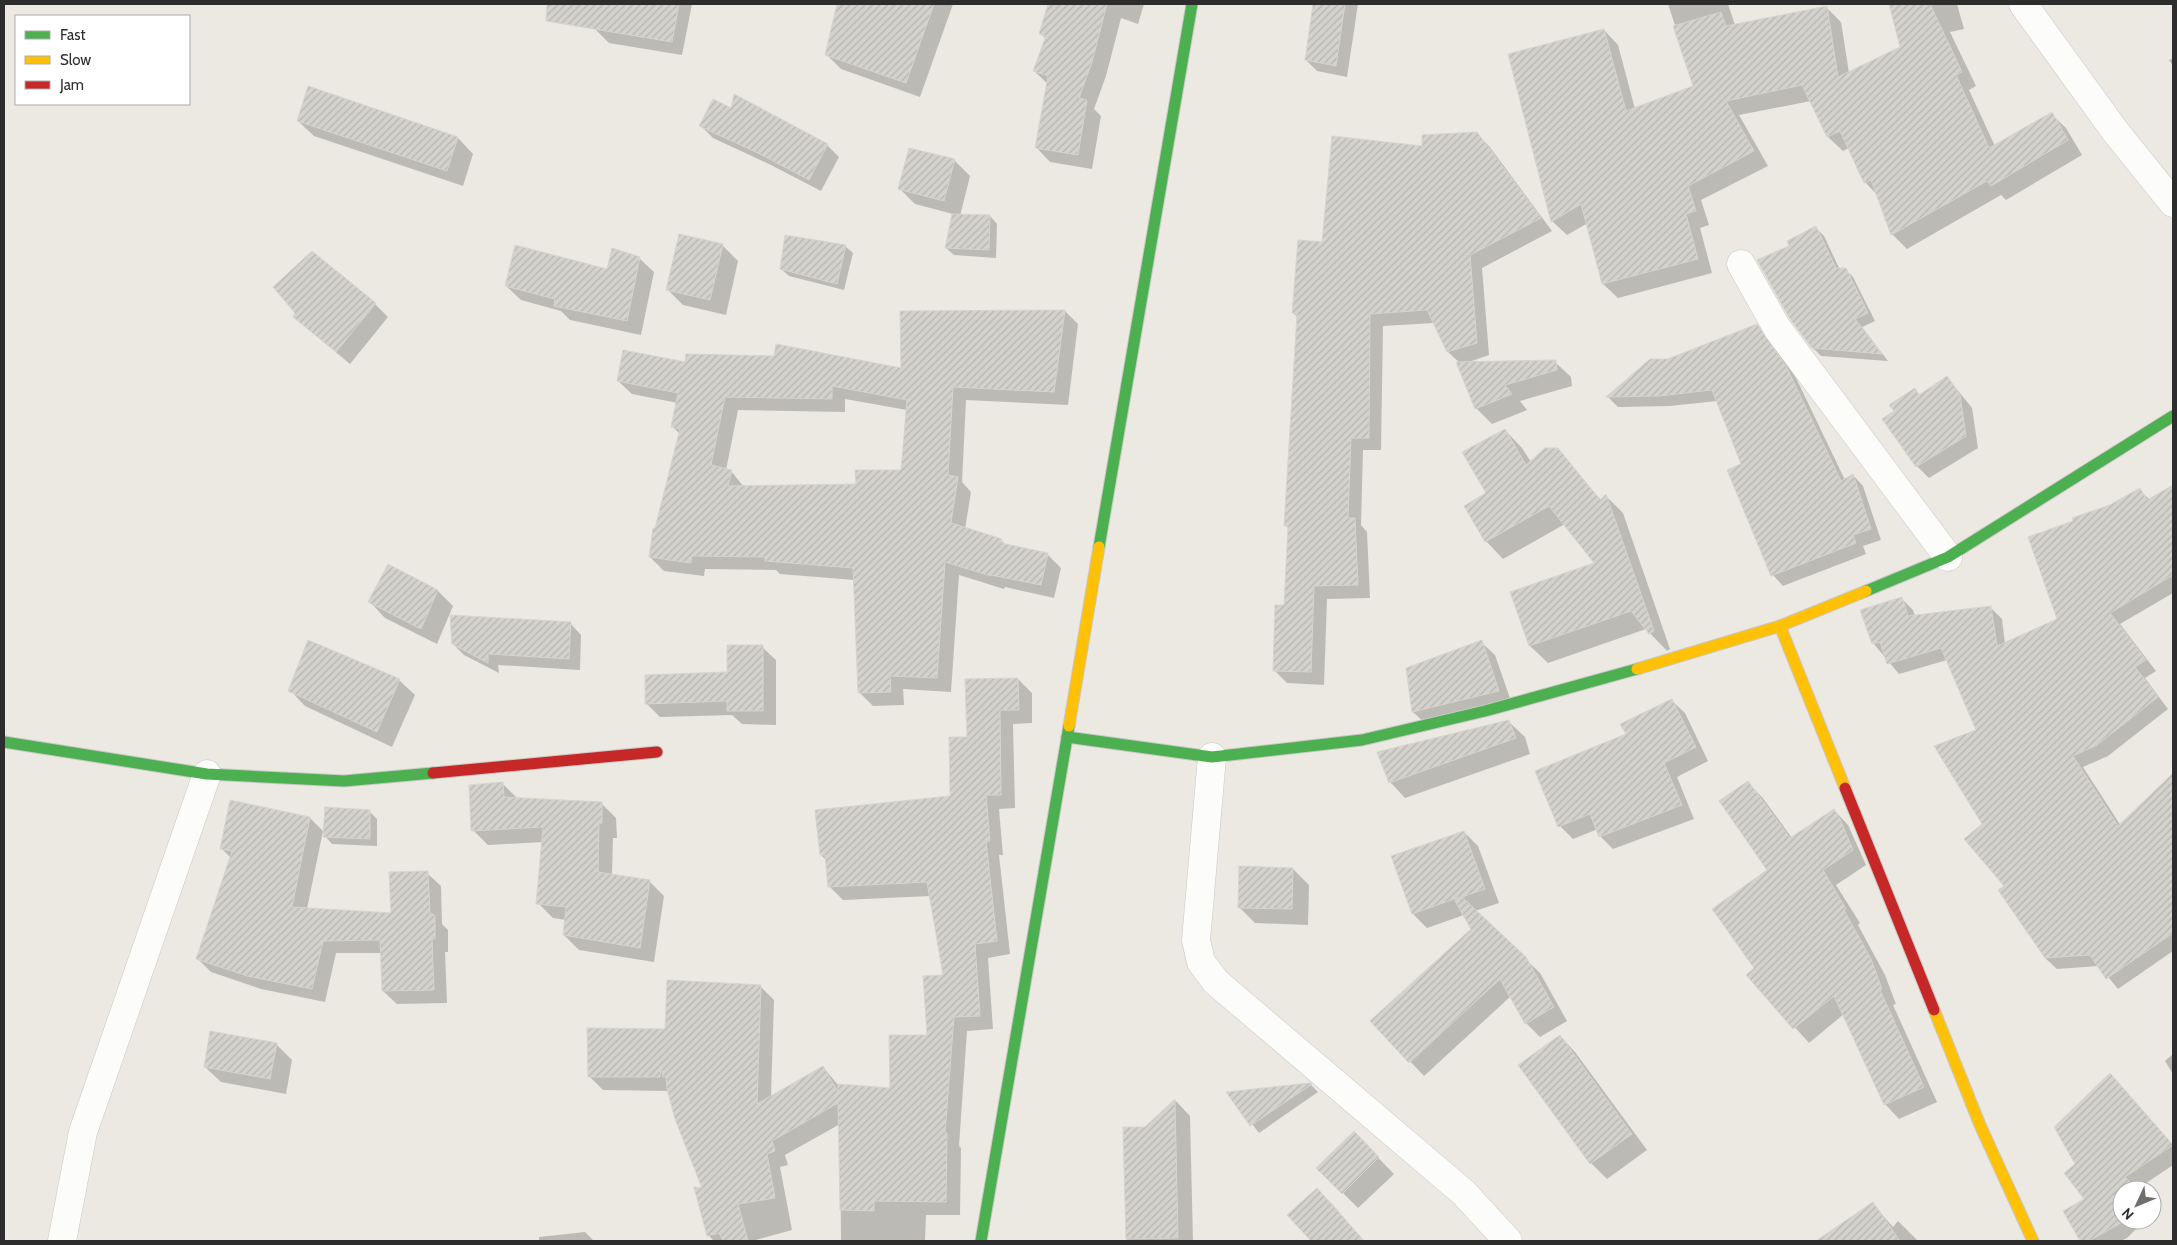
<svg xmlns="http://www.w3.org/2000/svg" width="2177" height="1245" viewBox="0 0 2177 1245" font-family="Cabin,sans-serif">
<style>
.shadow{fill:#0003;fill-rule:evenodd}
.building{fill:url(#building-hatch);stroke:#d6d4ce;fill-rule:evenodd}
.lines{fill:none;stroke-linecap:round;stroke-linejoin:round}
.street-casing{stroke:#c9c8c7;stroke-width:29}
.fast-casing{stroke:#c9c8c7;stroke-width:13}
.slow-casing{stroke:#c9c8c7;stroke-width:13}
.jam-casing{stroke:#c9c8c7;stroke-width:13}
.street{stroke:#fcfcfb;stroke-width:28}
.fast{stroke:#4caf50;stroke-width:11}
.slow{stroke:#ffc107;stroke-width:11}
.jam{stroke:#c62828;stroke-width:11}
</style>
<defs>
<pattern id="building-hatch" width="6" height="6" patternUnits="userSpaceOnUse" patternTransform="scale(1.25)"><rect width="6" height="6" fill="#d4d2cd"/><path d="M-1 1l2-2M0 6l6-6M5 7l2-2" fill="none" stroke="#b6b5b0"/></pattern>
</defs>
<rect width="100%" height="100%" fill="#ece9e2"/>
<g class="shadow">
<polygon points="598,4 692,4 682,55 609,43 594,28"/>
<polygon points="838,4 953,4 920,97 841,69 827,55"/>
<polygon points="1049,4 1144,4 1138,24 1121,18 1106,76 1094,109 1101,116 1092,169 1050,162 1036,147 1048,84 1034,71 1046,39 1040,33"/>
<polygon points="1314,4 1358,4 1347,77 1317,71 1306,60"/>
<polygon points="1668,4 1728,4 1735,25 1827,8 1841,22 1849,73 1902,48 1890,4 1957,4 1964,29 1950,32 1976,86 1969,90 1995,146 2051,114 2066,128 2082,155 2006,200 2001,195 1907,249 1892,234 1878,196 1865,182 1849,148 1843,151 1828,137 1811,101 1739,115 1768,166 1701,200 1709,225 1700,228 1712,273 1618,298 1603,284 1588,223 1567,235 1552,221 1604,30 1618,45 1635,109 1695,87"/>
<polygon points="2173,58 2173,66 2169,60"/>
<polygon points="298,121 458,138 473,154 463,186 314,136"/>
<polygon points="701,126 827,145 839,157 821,191 771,165 713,138"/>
<polygon points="1476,133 1489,146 1552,231 1482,268 1489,355 1466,363 1555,362 1571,377 1572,386 1520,401 1527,410 1492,424 1476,408 1460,363 1448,352 1434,323 1383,326 1381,450 1363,450 1361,525 1367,532 1370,598 1327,599 1324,685 1287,683 1274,670 1285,606 1290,530 1285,525 1298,317 1293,313 1323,243 1424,147"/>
<polygon points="954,160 970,176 960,216 990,216 997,224 996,258 954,255 946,248 953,214 915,204 900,189"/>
<polygon points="1816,228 1824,236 1840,270 1845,269 1853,277 1875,321 1862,327 1888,361 1821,356 1813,348 1791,246"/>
<polygon points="722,245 738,261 726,315 683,305 667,289"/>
<polygon points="845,246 853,253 844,290 789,276 781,269"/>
<polygon points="639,258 654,272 641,335 570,320 561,311 521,300 506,286 608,271"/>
<polygon points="375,304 388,317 350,364 294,317 297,313"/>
<path d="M1065 311 1078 324 1068 405 966 400 962 482 971 492 965 529 1001 540 1007 546 1047 554 1061 568 1054 598 1005 587 1004 589 959 575 951 692 903 689 904 705 873 706 859 692 854 580 780 574 776 570 705 569 704 576 664 571 650 557 680 434 673 427 678 403 632 394 618 381 686 363 902 370ZM845 399 907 410 902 471 857 485 744 487 731 471 726 470 738 410 845 412Z"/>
<polygon points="1756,325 1767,336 1796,378 1845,480 1853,475 1863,486 1881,540 1863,546 1866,554 1783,586 1773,575 1729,471 1743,465 1717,401 1670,406 1618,407 1608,397 1669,360"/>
<polygon points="1947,377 1972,408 1978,448 1929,478 1917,466 1915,390 1920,395"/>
<polygon points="1505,430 1522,448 1531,462 1557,450 1601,500 1606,496 1623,513 1670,649 1667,651 1646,629 1548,663 1530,646 1512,593 1596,564 1565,524 1503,559 1486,541 1488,494"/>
<polygon points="2173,487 2173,593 2120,624 2156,671 2145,678 2168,709 2108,756 2083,767 2121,826 2161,786 2173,798 2173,951 2118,989 2099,966 2057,969 2045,958 2006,886 1983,825 1978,731 1947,660 1899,674 1873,643 1902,599 1913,610 1915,616 1991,608 2002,619 2005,644 2058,620 2075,522 2140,490 2150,500"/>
<polygon points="438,591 453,606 437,644 385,618 370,602"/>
<polygon points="570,623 581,635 580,670 498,665 499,673 464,655 453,644"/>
<polygon points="1481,642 1495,655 1512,704 1427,725 1413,712"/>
<polygon points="762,647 776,660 776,725 742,724 732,715 660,717 646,703 728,673"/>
<polygon points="1018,679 1032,693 1032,723 1013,724 1015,808 999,809 1003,855 999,855 1010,954 988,958 993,1029 967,1031 959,1146 961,1148 960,1215 926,1215 925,1241 841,1241 840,1124 785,1155 788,1165 780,1167 792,1230 752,1241 714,1241 708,1235 704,1189 668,1091 603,1090 589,1076 666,1030 760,986 774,1000 771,1097 823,1067 839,1086 891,1089 928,1036 944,976 930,896 843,900 829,886 827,861 821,855 952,798 968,738"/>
<polygon points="399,680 415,695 392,747 305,706 290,690"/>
<polygon points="1671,700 1685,713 1708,761 1677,777 1694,819 1613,849 1600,836 1598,829 1573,839 1560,826 1627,735"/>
<polygon points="1509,722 1525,737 1530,754 1405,798 1390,782"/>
<polygon points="502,783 518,799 601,803 616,818 617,838 613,838 612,875 649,881 664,896 654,962 579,950 564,935 566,920 553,918 538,903 543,842 488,845 473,830"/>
<polygon points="1748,783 1762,797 1792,838 1834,810 1848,825 1866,865 1836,885 1860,923 1858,925 1885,975 1896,1004 1893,1005 1937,1102 1899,1119 1885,1104 1844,1014 1809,1043 1748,975 1756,968 1768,870"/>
<polygon points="369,811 377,819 377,846 332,844 325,836"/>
<polygon points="310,818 323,831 307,909 392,914 427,873 441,886 442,924 448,930 448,952 445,952 447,1003 397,1004 383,991 382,953 336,953 325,1002 261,989 211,972 198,959 231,858 221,848"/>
<polygon points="1464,832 1478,846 1499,903 1475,911 1540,973 1567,1021 1540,1037 1526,1023 1511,996 1424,1076 1372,1021 1473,929 1464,915 1427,928 1413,914"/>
<polygon points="1293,869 1309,885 1308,925 1255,923 1239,907"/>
<polygon points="1560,1036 1575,1052 1647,1150 1607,1179 1591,1163 1519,1066"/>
<polygon points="276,1044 292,1060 286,1094 221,1082 205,1067"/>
<polygon points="2173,1054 2173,1074 2165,1061"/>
<polygon points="2110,1075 2173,1145 2173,1165 2136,1190 2122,1190 2122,1220 2145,1220 2127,1238 2121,1241 2082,1241 2064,1212 2086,1199 2077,1165"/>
<polygon points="1310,1084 1318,1092 1259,1133 1228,1093"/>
<polygon points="1175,1100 1190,1116 1193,1241 1127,1241 1125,1128 1145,1128"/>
<polygon points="1354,1133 1394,1174 1358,1208 1318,1168"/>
<polygon points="1317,1190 1333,1205 1364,1241 1312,1241 1289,1215"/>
<polygon points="1873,1204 1893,1227 1898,1221 1918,1241 1854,1241 1842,1225"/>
<polygon points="585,1232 594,1241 539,1241 539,1237"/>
</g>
<g class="building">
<polygon points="547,4 679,4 672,42 546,21"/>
<polygon points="837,4 934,4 906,83 825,55"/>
<polygon points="1048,4 1107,4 1092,62 1079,98 1087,100 1078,155 1035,148 1048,76 1033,71 1046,36 1039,34"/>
<polygon points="1313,4 1345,4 1336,66 1305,60"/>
<polygon points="1889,4 1930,4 1962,72 1956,75 1989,148 2052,112 2068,140 1991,186 1987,181 1891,235 1871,180 1864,183 1840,131 1827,137 1802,85 1726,101 1754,151 1688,186 1696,211 1686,214 1698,259 1602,284 1581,204 1551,222 1508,54 1604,29 1626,111 1693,86 1673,26 1721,12 1726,26 1827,6 1838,77 1900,47"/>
<polygon points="308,86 458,137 447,171 297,121"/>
<polygon points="734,94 828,144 809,180 758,153 699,126 713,99 731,108"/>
<polygon points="1477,132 1541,218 1470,255 1477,343 1447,352 1427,310 1370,314 1369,438 1351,438 1348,518 1355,518 1358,585 1314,586 1311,672 1273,671 1275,605 1284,605 1288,526 1284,526 1297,314 1292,313 1298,240 1322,242 1332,136 1422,146 1422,135"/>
<polygon points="909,148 955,159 944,201 898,189"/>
<polygon points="952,214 990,215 989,250 945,248"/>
<polygon points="1816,226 1836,268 1846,268 1868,313 1855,319 1882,354 1812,348 1790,319 1757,260 1789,246 1787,241"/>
<polygon points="679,234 723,244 710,300 666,290"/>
<polygon points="785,235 846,245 837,284 780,269"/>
<polygon points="515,245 607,269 612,248 640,257 627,321 554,306 555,299 505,286"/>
<polygon points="312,251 376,303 336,352 293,317 295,313 273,287"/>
<path d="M1065 310 1054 392 953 387 948 475 958 477 951 523 1002 539 1001 543 1048 553 1041 585 991 575V576L945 562 937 678 890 676 891 692 858 693 853 568 765 561V557L692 556 691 563 649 557 653 528H655L680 429 671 427 678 393 617 381 623 350 685 362 686 354 774 356 776 344 901 368 900 311ZM832 386 907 400 901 470H855L856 484 728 486 732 470 711 465 725 397 832 399Z"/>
<polygon points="1757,324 1786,366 1841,481 1853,474 1871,529 1853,535 1856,543 1771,576 1727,470 1741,464 1712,390 1659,396 1606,397 1650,359 1668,359"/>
<polygon points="1556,360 1557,370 1505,385 1512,394 1475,409 1456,362"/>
<polygon points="1947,376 1960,395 1966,436 1916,467 1882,419 1894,411 1889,405 1915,388 1919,395"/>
<polygon points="1505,429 1526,465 1545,448 1558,448 1600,500 1606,494 1654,631 1649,634 1631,611 1529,646 1510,592 1594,563 1549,506 1485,542 1464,506 1486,493 1462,452"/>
<polygon points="2173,485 2173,575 2110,613 2146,660 2135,667 2158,697 2097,745 2073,756 2118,826 2173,773 2173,933 2106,979 2090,955 2045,958 1998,890 2004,886 1964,839 1982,824 1934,746 1976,730 1941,648 1887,664 1880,642 1872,644 1860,610 1902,597 1908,616 1991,606 1997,646 2057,619 2028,537 2073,521 2072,518 2110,505 2140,488 2147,500"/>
<polygon points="388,564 438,590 421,629 368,602"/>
<polygon points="450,615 571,622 569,659 488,654 488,663 452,644"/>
<polygon points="308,640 400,679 377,732 288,691"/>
<polygon points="1482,640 1499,691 1412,712 1406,668"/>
<polygon points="727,645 763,645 763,711 727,711 727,701 645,704 645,675 727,672"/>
<polygon points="1018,678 1019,710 1000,710 1001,795 986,795 990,841 986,842 997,941 975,944 980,1016 954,1017 945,1133 947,1133 946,1202 874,1201 874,1211 840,1210 838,1103 772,1141 775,1151 767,1154 775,1198 738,1204 748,1241 723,1241 719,1233 707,1236 694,1187 702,1188 675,1119 667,1089 666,1077 663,1077 661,1068 660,1077 588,1077 587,1028 665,1029 667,980 761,985 757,1104 823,1066 838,1092 838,1084 890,1088 889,1035 927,1035 923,976 943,975 927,882 828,887 825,855 820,855 815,810 950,796 949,737 967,737 965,679"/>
<polygon points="1672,699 1696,747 1664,763 1682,805 1599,837 1590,814 1558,827 1535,771 1626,734 1620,724"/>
<polygon points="1509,720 1516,738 1389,783 1377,752"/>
<polygon points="1748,781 1790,838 1834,809 1840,819 1853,850 1823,870 1846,909 1844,910 1871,959 1882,989 1880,990 1924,1087 1884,1105 1834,996 1793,1029 1746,975 1754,968 1712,909 1767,870 1719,801"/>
<polygon points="503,782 504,797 602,802 602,823 599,823 598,872 650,880 640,948 563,935 566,907 536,904 543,827 471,831 469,785"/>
<polygon points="230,800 310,817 292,907 391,913 389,872 428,871 430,913 435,915 435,939 432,939 434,990 382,991 380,940 323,941 312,989 247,976 196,959 232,851 220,849"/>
<polygon points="325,807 370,810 370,839 323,837"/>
<polygon points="1464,831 1485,889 1462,897 1526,957 1554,1007 1525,1024 1500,979 1409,1063 1370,1021 1471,929 1455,901 1460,897 1412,914 1391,856"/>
<polygon points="1239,866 1293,868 1292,909 1238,908"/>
<polygon points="210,1031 277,1043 270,1079 204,1067"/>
<polygon points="1560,1035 1632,1134 1590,1164 1518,1065"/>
<polygon points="2110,1073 2173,1145 2125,1177 2137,1190 2122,1190 2122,1220 2126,1220 2089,1241 2080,1241 2063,1211 2084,1199 2064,1173 2075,1164 2054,1127"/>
<polygon points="1310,1083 1312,1084 1250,1126 1226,1092"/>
<polygon points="1175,1099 1178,1238 1126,1239 1123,1127 1145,1127"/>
<polygon points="1354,1131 1379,1157 1342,1194 1316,1168"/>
<polygon points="1317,1188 1364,1241 1311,1241 1287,1215"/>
<polygon points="1873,1202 1900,1241 1816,1241"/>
</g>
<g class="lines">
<g class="street-casing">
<g id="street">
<polyline points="2023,4 2115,131 2173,203"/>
<polyline points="1741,264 1777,328 1948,557"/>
<polyline points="1212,757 1196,940 1201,962 1216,982 1464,1193 1508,1241"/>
<polyline points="62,1241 83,1132 207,774"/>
</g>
</g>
<g class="fast-casing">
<g id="fast">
<polyline points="1099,547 1192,4"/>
<polyline points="1866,591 1948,557 2173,416"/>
<polyline points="1067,737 1212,757 1362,740 1485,711 1637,669"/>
<polyline points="4,742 207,774 344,781 433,773"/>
<polyline points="981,1241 1069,726"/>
</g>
</g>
<g class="slow-casing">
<g id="slow">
<polyline points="1780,626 1845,788"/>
<polyline points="1637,669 1780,626 1866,591"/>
<polyline points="1069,726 1099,547"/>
<polyline points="1934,1010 1980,1125 2033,1241"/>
</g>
</g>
<g class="jam-casing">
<g id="jam">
<polyline points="433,773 657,752"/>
<polyline points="1845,788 1934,1010"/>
</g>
</g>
<use href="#street" class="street"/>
<use href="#fast" class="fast"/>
<use href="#slow" class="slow"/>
<use href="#jam" class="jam"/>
</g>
<rect width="2177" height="1245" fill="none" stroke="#2d2d2d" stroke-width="10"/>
<rect x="15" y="15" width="175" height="90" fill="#ffffff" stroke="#ababab"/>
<rect x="25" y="31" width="25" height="8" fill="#4caf50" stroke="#ababab"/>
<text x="60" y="40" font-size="15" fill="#2d2d2d">Fast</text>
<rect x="25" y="56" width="25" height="8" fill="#ffc107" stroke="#ababab"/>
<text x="60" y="65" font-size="15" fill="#2d2d2d">Slow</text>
<rect x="25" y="81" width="25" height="8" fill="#c62828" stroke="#ababab"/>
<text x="60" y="90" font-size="15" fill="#2d2d2d">Jam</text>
<g transform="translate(2137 1205) rotate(226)"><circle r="24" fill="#ffffff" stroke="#ababab"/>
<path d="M0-4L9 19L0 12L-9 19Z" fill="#706f6c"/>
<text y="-8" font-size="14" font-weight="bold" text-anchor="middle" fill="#2d2d2d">N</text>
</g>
</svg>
